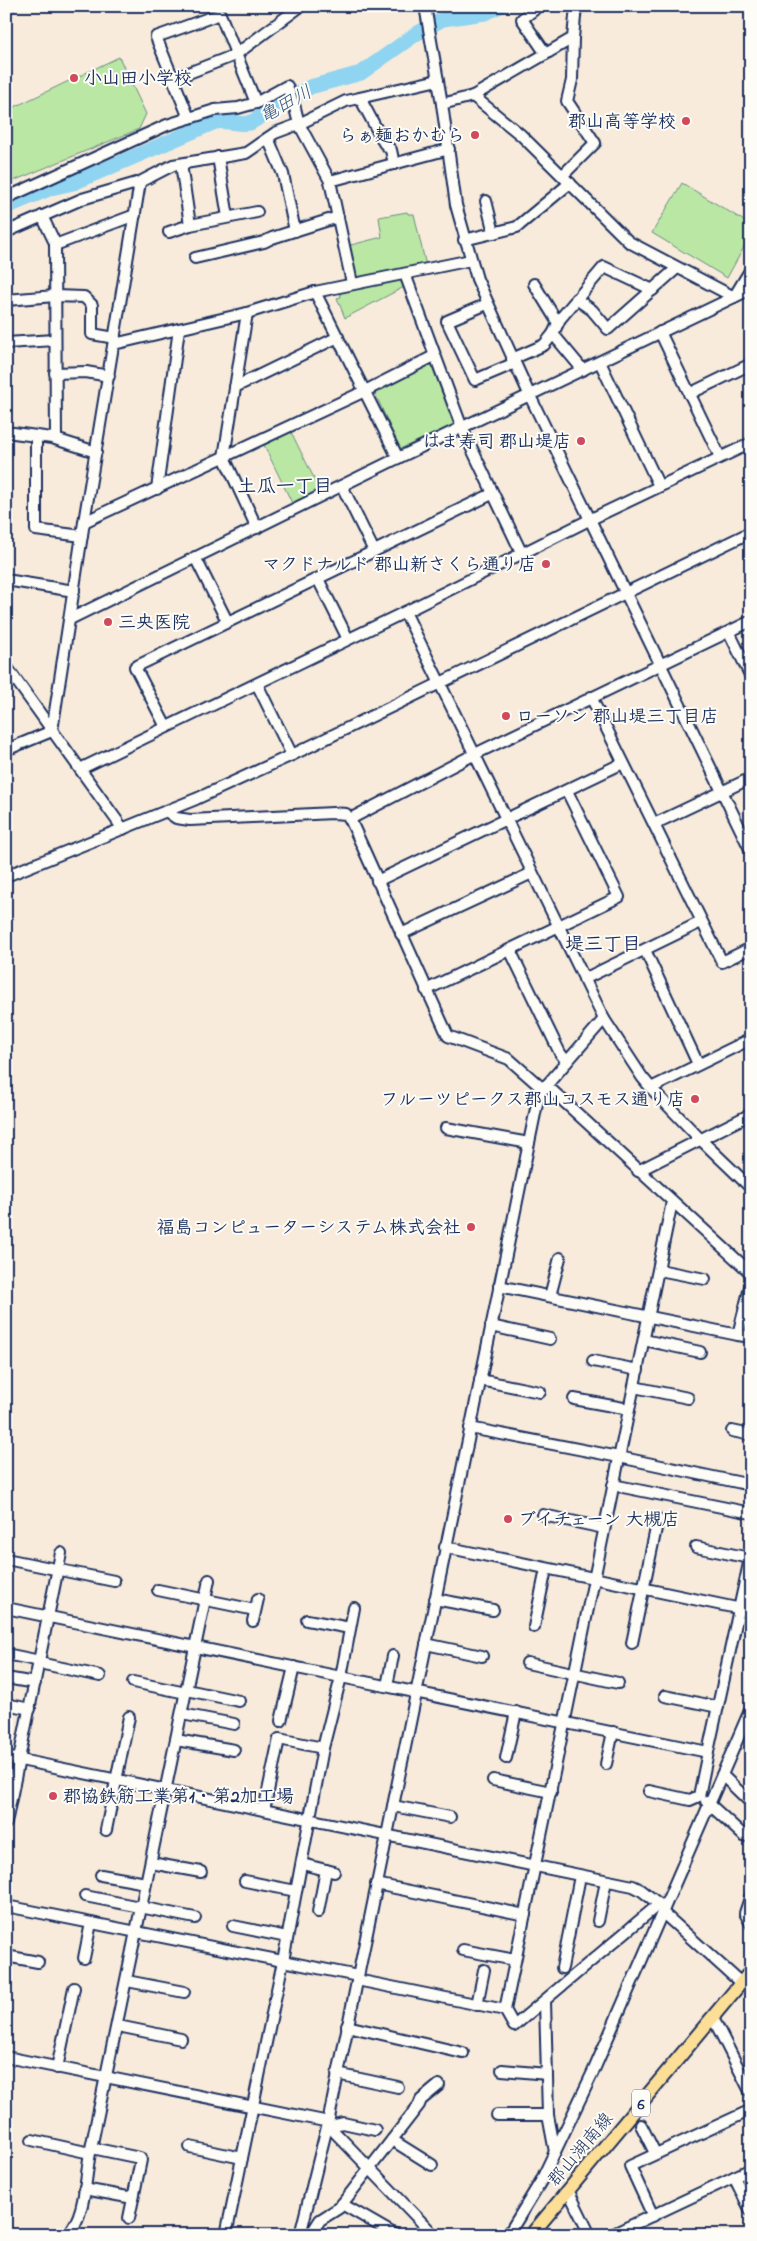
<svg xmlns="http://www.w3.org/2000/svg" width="757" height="2241" viewBox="0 0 757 2241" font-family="'Indie Flower','Klee One',sans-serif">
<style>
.green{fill:#bae7a4;stroke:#6a8b81}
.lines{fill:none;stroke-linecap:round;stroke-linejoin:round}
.river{stroke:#8fd4f1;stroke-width:15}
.minor-casing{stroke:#1b2f5e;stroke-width:14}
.major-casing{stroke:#1b2f5e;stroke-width:16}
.minor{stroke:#fdfcf7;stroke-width:10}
.major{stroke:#fcde96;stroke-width:12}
.poi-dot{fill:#d1495b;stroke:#fdfcf7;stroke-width:2}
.labels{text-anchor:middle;stroke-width:4;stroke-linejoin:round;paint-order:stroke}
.shield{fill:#fdfcf7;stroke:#5f6c8c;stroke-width:1}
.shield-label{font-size:16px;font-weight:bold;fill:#1b2f5e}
.poi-label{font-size:18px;font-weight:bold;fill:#1b2f5e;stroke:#fdfcf7;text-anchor:end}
.street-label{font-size:18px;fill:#1b2f5e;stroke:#fdfcf7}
.water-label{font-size:19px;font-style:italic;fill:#385883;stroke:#fdfcf7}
.neighbourhood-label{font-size:19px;font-weight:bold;fill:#1b2f5e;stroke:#fdfcf7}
</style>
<rect width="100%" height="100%" fill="#f8ebdb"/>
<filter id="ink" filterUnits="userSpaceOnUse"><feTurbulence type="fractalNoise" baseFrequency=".02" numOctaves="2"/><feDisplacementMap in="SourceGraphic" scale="10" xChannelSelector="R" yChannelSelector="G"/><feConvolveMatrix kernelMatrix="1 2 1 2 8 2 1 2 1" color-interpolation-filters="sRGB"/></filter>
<g filter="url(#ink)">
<g class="green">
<polygon points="119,57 146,114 139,129 6,184 6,111"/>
<polygon points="682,183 751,225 751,234 727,278 652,233"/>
<polygon points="407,212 408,214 414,214 426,266 356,278 347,246 382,237 379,217"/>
<polygon points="401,279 404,287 345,318 337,298 341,297 339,291"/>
<polygon points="431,364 455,424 400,449 374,391"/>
<polygon points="291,432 320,490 292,503 264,445"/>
</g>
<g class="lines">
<path class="river" d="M6 207 51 188 73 183 215 122C227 120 238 125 250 123L310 87 361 73 416 34 443 19 485 13 500 6"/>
<g class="minor-casing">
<g id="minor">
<polyline points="425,6 442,104 456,205 477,279 530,396 751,851"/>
<polyline points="539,6 522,19 546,54"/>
<polyline points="6,8 9,6"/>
<polyline points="173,79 235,55 301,6"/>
<polyline points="473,96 521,135 629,242 734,297"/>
<polyline points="360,98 384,143 391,150 394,164"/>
<polyline points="442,104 473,96 573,38 576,6"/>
<polyline points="189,118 156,37 220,14 256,103"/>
<polyline points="268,138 283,174 295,231"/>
<polyline points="218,157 228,217"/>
<polyline points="181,164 190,225"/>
<polyline points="563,175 595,143 567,101 572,80 573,38"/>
<polyline points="330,181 449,149"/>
<polyline points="6,198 167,125 215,110 238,108 256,103 287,86 295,108 299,124 330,181 352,283"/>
<polyline points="486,201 494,233"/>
<polyline points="42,216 55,243 56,439"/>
<polyline points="6,232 82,199 140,182 173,165 246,153 275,133 299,124 346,101 438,80"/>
<polyline points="169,232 190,225 257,212"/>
<polyline points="464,240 517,227 570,183"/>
<polyline points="55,245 135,215"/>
<polyline points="195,258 264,242 272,238 338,217"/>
<polyline points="405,274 462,428 522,554"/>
<polyline points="534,284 558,323"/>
<polyline points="315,292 398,458"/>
<polyline points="734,297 751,269"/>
<polyline points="576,299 592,310 608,329 677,268"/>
<polyline points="6,300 55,296 84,297 92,305 92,334 115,338"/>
<polyline points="487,304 447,321 475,380 515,363"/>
<polyline points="247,313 224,457 257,528"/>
<polyline points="660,332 720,457"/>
<polyline points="553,334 583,370"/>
<polyline points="6,343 55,340"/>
<polyline points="114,344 247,313 315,292 471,260"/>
<polyline points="512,359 544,345 553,334 560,319 604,267 653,290"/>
<polyline points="600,362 659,486"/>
<polyline points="55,373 86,372 109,376"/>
<polyline points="235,387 338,337"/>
<polyline points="689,394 751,364"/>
<polyline points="6,432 52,438 96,452"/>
<polyline points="36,436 36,530 82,536"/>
<polyline points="342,486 374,551"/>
<polyline points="157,489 179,329"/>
<polyline points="84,522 365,391 434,356"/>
<polyline points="195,557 227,621"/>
<polyline points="318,579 348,639"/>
<polyline points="6,580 74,591"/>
<polyline points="405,612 604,1019 642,1077 651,1088 700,1139 751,1188"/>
<polyline points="70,619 398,458 751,289"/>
<polyline points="729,632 751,677"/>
<polyline points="6,666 123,829"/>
<polyline points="257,684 292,755"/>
<polyline points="591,697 722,962 751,948"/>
<polyline points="166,727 135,667 492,494"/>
<polyline points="6,750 52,731 84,522 140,182"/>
<polyline points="80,769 405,612 589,520 751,443"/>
<polyline points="166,811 176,818 190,820 333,813 346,814 350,819 475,754 751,621"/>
<polyline points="350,819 448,1036 509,1059 543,1089"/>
<polyline points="654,824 751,778"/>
<polyline points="6,876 196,799 292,755 751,532"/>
<polyline points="377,881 623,763"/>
<polyline points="401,934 532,873"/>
<polyline points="510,950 560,1053 567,1062"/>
<polyline points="645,950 698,1064"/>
<polyline points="584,979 701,922"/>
<polyline points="426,990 619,897 567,791"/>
<polyline points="546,1085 751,1273"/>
<polyline points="651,1088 751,1039"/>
<polyline points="446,1128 529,1143"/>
<polyline points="638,1171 751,1114"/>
<polyline points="659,1270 705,1279"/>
<polyline points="751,1283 738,1335 751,1337"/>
<polyline points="499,1286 738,1335"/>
<polyline points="550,1296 560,1258"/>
<polyline points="491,1326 550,1339"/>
<polyline points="644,1340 700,1352"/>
<polyline points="593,1361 638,1370"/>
<polyline points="480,1380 540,1392"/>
<polyline points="634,1387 688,1398"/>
<polyline points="574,1399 629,1409"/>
<polyline points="470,1428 619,1457 751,1485"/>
<polyline points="732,1431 751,1435"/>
<polyline points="613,1485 751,1513"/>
<polyline points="543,1515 604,1528"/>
<polyline points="445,1547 751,1611"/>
<polyline points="696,1547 745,1557 751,1561"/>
<polyline points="6,1559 114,1581"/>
<polyline points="158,1590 255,1610"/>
<polyline points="435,1599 493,1610"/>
<polyline points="6,1608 341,1677 323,1748 283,1961 226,2235"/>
<polyline points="354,1608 341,1677 708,1752 751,1554"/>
<polyline points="307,1620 350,1628"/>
<polyline points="253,1621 258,1599"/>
<polyline points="534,1627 546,1569"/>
<polyline points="632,1643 658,1519"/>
<polyline points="426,1644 482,1656"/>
<polyline points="6,1654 40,1661"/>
<polyline points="39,1663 100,1676"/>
<polyline points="527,1663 618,1683"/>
<polyline points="6,1678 35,1683"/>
<polyline points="133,1682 186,1693"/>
<polyline points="387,1686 393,1656"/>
<polyline points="187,1690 239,1701"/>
<polyline points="665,1696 718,1707"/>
<polyline points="6,1704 30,1709"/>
<polyline points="182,1714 234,1724"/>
<polyline points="281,1721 294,1667"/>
<polyline points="176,1740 234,1750"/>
<polyline points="6,1757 633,1886 641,1890 664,1908"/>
<polyline points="506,1758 516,1712"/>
<polyline points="606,1764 613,1732"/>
<polyline points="722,1775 751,1803"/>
<polyline points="493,1780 551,1792"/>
<polyline points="649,1791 690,1800 699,1796 708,1752"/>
<polyline points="706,1801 744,1836"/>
<polyline points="393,1806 450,1817"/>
<polyline points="264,1810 279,1739 323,1748"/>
<polyline points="6,1823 61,1553"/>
<polyline points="106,1830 129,1717"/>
<polyline points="151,1863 201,1872"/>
<polyline points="302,1864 334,1872"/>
<polyline points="101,1875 146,1883"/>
<polyline points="245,1881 296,1891"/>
<polyline points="376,1884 525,1915"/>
<polyline points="751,1895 745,1913 751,1924"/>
<polyline points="85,1896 195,1918"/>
<polyline points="659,1904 514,2026 505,2010 672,1202"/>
<polyline points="6,1906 358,1976"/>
<polyline points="318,1912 326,1870"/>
<polyline points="663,1913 741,1983"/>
<polyline points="598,1921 606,1881"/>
<polyline points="233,1926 287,1937"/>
<polyline points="463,1950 515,1960"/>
<polyline points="6,1956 38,1962"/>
<polyline points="84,1958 91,1923"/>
<polyline points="562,1968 580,1876"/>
<polyline points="357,1980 505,2010"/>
<polyline points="127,1981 184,1992"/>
<polyline points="545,2001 548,2115 555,2152"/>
<polyline points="477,2005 484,1970"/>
<polyline points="713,2018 751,2093"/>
<polyline points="118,2026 181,2039"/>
<polyline points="347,2026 463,2053"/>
<polyline points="6,2057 324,2121 434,2235"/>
<polyline points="57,2068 74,1988"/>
<polyline points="502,2070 547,2074"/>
<polyline points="337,2074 398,2087"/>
<polyline points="497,2115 548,2115"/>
<polyline points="641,2125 655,2153"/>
<polyline points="331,2126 343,2123 375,2130"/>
<polyline points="32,2140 90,2153"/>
<polyline points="392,2140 432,2165"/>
<polyline points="190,2147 242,2158"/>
<polyline points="92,2148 140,2158 141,2160 129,2218"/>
<polyline points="734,2177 751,2211"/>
<polyline points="84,2189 133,2198"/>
<polyline points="568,2190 590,2235"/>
<polyline points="342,2204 394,2234"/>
<polyline points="653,2216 630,2166 751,2110"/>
<polyline points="313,2231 320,2220 339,2208 419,2105 421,2100 439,2085"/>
<path d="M67 2235C86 2216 85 2179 90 2153L209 1580"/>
<polyline points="300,2235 328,2123 539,1094 604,1019"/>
<polyline points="508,2235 541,2181 593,2072 751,1708"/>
<polyline points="611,2235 751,2169"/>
</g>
</g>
<g class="major-casing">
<polyline id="major" points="531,2235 751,1971"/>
</g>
<use href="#minor" class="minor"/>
<use href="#major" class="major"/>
</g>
</g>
<g class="poi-dot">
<circle cx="74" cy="78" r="5"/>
<circle cx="686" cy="121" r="5"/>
<circle cx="475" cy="135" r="5"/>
<circle cx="581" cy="441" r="5"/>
<circle cx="546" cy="564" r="5"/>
<circle cx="108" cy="622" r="5"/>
<circle cx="506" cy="716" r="5"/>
<circle cx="695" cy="1099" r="5"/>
<circle cx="471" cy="1227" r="5"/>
<circle cx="508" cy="1519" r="5"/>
<circle cx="53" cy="1796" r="5"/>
</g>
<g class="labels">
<rect class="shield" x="632" y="2089.5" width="18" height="27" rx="4"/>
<g class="shield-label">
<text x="641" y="2109">6</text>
</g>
<g class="poi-label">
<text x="84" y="84" text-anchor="start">小山田小学校</text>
<text x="676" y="127">郡山高等学校</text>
<text x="465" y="141">らぁ麺おかむら</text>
<text x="571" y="447">はま寿司 郡山堤店</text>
<text x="536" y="570">マクドナルド 郡山新さくら通り店</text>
<text x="118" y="628" text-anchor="start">三央医院</text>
<text x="516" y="722" text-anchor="start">ローソン 郡山堤三丁目店</text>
<text x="685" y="1105">フルーツピークス郡山コスモス通り店</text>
<text x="461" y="1233">福島コンピューターシステム株式会社</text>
<text x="518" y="1525" text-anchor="start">ブイチェーン 大槻店</text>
<text x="63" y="1802" text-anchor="start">郡協鉄筋工業第1・第2加工場</text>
</g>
<g class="street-label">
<text transform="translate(580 2149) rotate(-50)" y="6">郡山湖南線</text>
</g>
<g class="water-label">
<text transform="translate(285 103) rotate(-29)" y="7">亀田川</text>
</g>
<g class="neighbourhood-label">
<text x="285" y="492">土瓜一丁目</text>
<text x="603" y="950">堤三丁目</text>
</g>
</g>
<rect width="757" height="2241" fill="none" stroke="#fdfcf7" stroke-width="25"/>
<rect x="12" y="12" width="732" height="2216" fill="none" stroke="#1b2f5e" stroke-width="2" filter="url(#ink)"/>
</svg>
